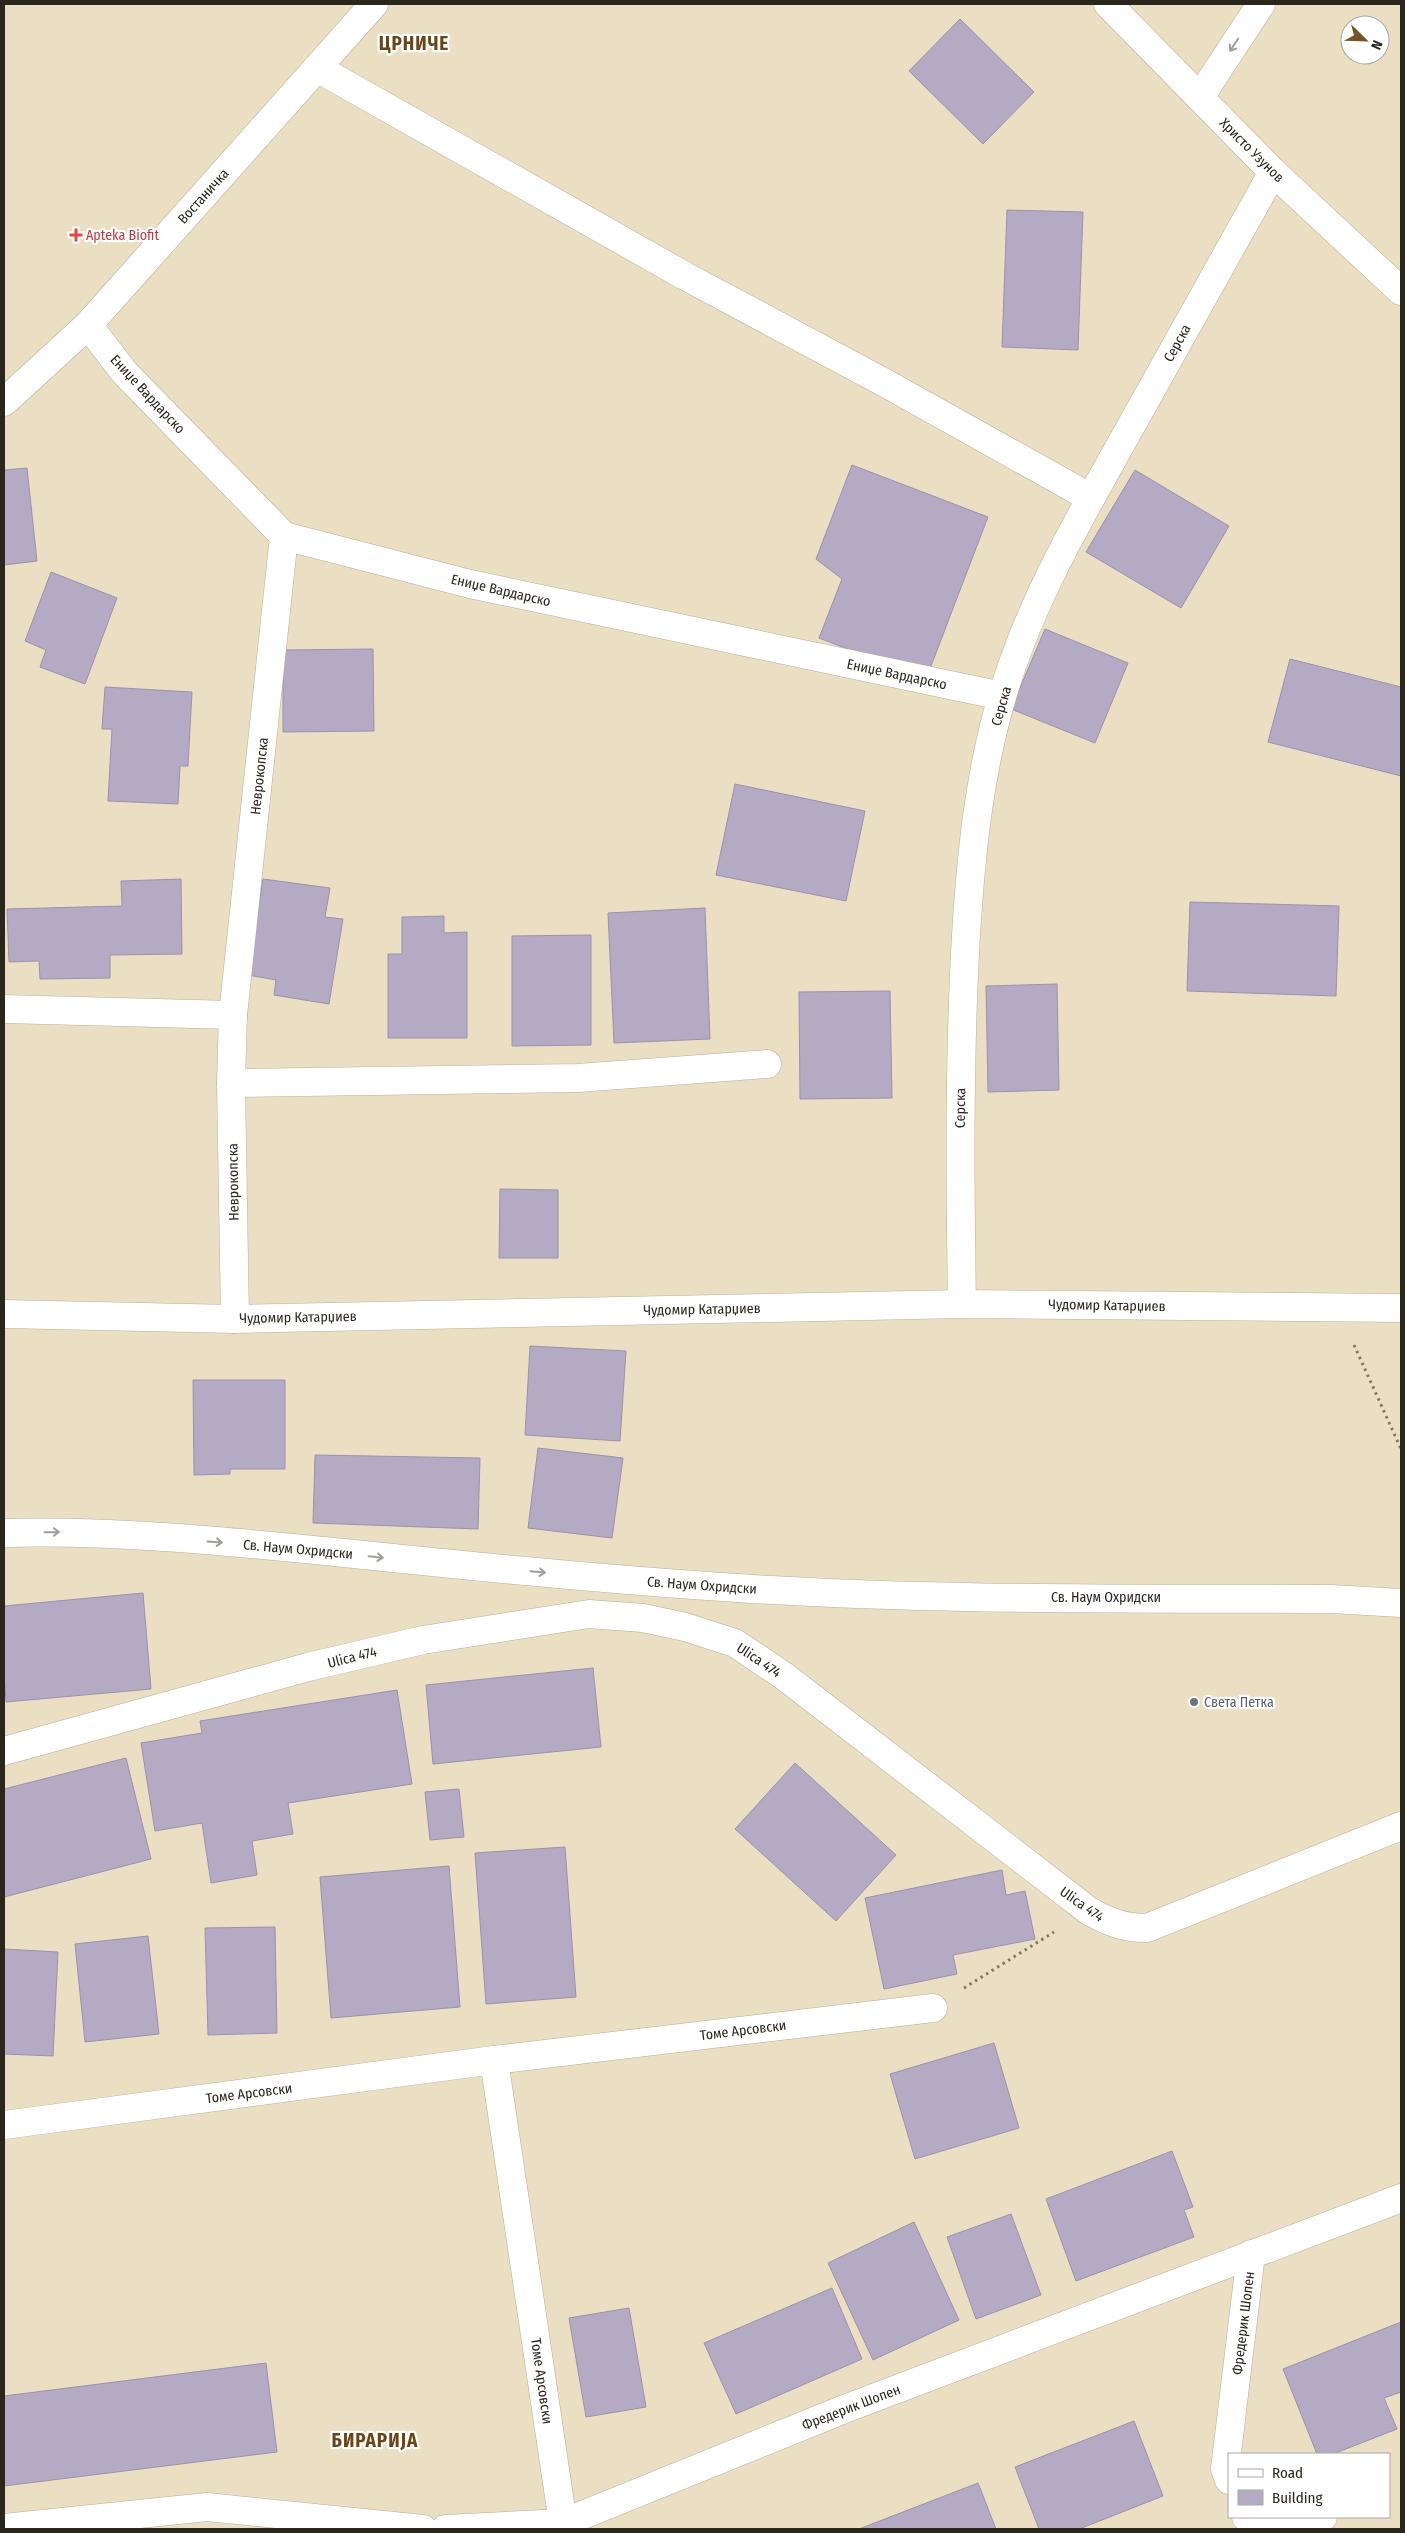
<svg xmlns="http://www.w3.org/2000/svg" width="1405" height="2533" viewBox="0 0 1405 2533" font-family="'Fira Sans Condensed',sans-serif">
<style>
.building{fill:#b4aac4;stroke:#9b92ab}
.lines{fill:none;stroke-linecap:round;stroke-linejoin:round}
.minor-casing{stroke:#baaf95;stroke-width:29}
.path{stroke:#827968;stroke-width:3;stroke-dasharray:2.5 4;stroke-linecap:butt}
.minor{stroke:#fff;stroke-width:28}
.oneway{stroke:#a09d99}
.health-dot{fill:#e0444e;stroke:#fff;stroke-width:2}
.worship-dot{fill:#6b7280;stroke:#fff;stroke-width:2}
.labels{text-anchor:middle;stroke-width:4.5;stroke-linejoin:round;paint-order:stroke}
.street-label{font-size:14px;fill:#2b261c;stroke:#fff}
.health-label{font-size:14px;fill:#be3a42;stroke:#fff;text-anchor:start}
.worship-label{font-size:14px;fill:#5b616d;stroke:#fff;text-anchor:start}
.district-label{font-size:19px;font-weight:bold;letter-spacing:1px;fill:#6b4516;stroke:#fff}
</style>
<rect width="100%" height="100%" fill="#eadec3"/>
<g class="building">
<polygon points="960,19 1034,92 983,144 909,71"/>
<polygon points="1007,210 1083,212 1078,350 1002,347"/>
<polygon points="852,465 988,517 926,679 819,638 842,579 816,559"/>
<polygon points="27,468 37,561 4,565 4,470"/>
<polygon points="1135,470 1229,526 1181,608 1086,552"/>
<polygon points="51,572 117,598 85,684 40,667 46,650 25,641"/>
<polygon points="1045,629 1128,663 1095,743 1011,709"/>
<polygon points="373,649 374,731 283,732 283,650"/>
<polygon points="1290,659 1401,687 1401,776 1268,742"/>
<polygon points="105,687 192,692 188,766 180,766 178,804 108,801 112,729 102,729"/>
<polygon points="735,784 865,811 846,901 716,875"/>
<polygon points="181,879 182,954 110,955 110,978 40,979 39,961 9,962 7,909 122,906 121,881"/>
<polygon points="263,879 330,888 325,917 343,919 329,1004 274,995 276,980 248,975"/>
<polygon points="1190,902 1339,906 1336,996 1187,991"/>
<polygon points="705,908 710,1039 614,1043 608,913"/>
<polygon points="444,916 444,933 467,932 467,1038 388,1038 388,954 402,954 402,917"/>
<polygon points="591,935 591,1045 512,1046 512,936"/>
<polygon points="1057,984 1059,1090 988,1092 986,986"/>
<polygon points="890,991 892,1098 800,1099 799,992"/>
<polygon points="500,1189 558,1190 558,1258 499,1258"/>
<polygon points="530,1346 626,1351 620,1441 525,1435"/>
<polygon points="193,1380 285,1380 285,1469 230,1469 230,1474 194,1475"/>
<polygon points="538,1448 623,1458 612,1538 528,1528"/>
<polygon points="315,1455 480,1458 478,1529 313,1523"/>
<polygon points="143,1593 151,1689 6,1702 4,1675 4,1606"/>
<polygon points="593,1668 601,1747 433,1764 426,1685"/>
<polygon points="397,1690 412,1784 288,1803 293,1834 252,1841 257,1875 211,1883 202,1823 155,1831 141,1743 202,1733 200,1721"/>
<polygon points="126,1758 151,1859 4,1897 4,1789"/>
<polygon points="795,1763 896,1855 836,1921 735,1829"/>
<polygon points="459,1789 464,1837 430,1840 425,1792"/>
<polygon points="565,1847 576,1997 486,2004 475,1853"/>
<polygon points="449,1866 460,2007 331,2018 320,1877"/>
<polygon points="1002,1870 1006,1895 1025,1891 1035,1939 953,1955 957,1974 884,1989 865,1898"/>
<polygon points="275,1927 277,2033 208,2035 205,1928"/>
<polygon points="148,1936 159,2034 85,2042 75,1944"/>
<polygon points="4,1949 58,1952 53,2056 4,2054"/>
<polygon points="994,2043 1019,2128 915,2159 890,2074"/>
<polygon points="1172,2151 1193,2207 1184,2210 1194,2237 1076,2281 1046,2199"/>
<polygon points="1011,2214 1041,2295 976,2319 947,2237"/>
<polygon points="914,2222 959,2320 873,2360 828,2263"/>
<polygon points="832,2288 862,2359 736,2414 704,2343"/>
<polygon points="629,2308 646,2407 586,2417 569,2318"/>
<polygon points="1401,2322 1401,2392 1384,2398 1397,2429 1333,2454 1317,2454 1283,2369"/>
<polygon points="266,2363 277,2452 4,2486 4,2396"/>
<polygon points="1134,2421 1163,2496 1079,2529 1039,2529 1015,2467"/>
<polygon points="978,2483 996,2529 859,2529"/>
</g>
<g class="lines">
<g class="minor-casing">
<g id="minor">
<polyline points="1108,4 1273,172 1401,291"/>
<polyline points="317,68 685,276 887,384 1091,498"/>
<polyline points="1200,97 1261,4"/>
<polyline points="88,325 124,372 284,536 470,584 1002,696"/>
<polyline points="4,402 88,325 374,4"/>
<polyline points="4,1009 233,1015"/>
<polyline points="231,1083 578,1078 767,1064"/>
<path d="M962 1304C960 1181 959 1058 966 935 971 855 979 774 1002 697 1029 604 1079 519 1126 435 1175 347 1224 260 1273 172"/>
<polyline points="4,1314 235,1319 962,1304 1401,1308"/>
<polyline points="235,1319 231,1083 233,1015 284,536"/>
<path d="M4 1533C124 1530 245 1543 364 1555 488 1568 612 1580 737 1588 934 1601 1133 1598 1331 1599L1401 1603"/>
<path d="M4 1751 308 1667 423 1640 589 1614 643 1618 685 1627 735 1643 784 1676 1089 1911C1109 1922 1123 1928 1147 1928L1401 1826"/>
<polyline points="494,2060 563,2523"/>
<polyline points="4,2125 494,2060 933,2008"/>
<polyline points="1229,2480 1225,2469 1251,2254"/>
<polyline points="1246,2517 1268,2527 1323,2517"/>
<polyline points="4,2528 207,2507 423,2529"/>
<polyline points="445,2529 563,2523 847,2408 1401,2198"/>
</g>
</g>
<g class="path">
<polyline points="1354,1345 1401,1449"/>
<polyline points="964,1988 1054,1932"/>
</g>
<use href="#minor" class="minor"/>
</g>
<defs><path id="oneway-shaft" d="M-6 0H5M1.5-3L5.5 0L1.5 3" fill="none" stroke-width="1.6" stroke-linecap="round" stroke-linejoin="round" transform="scale(1.25)"/></defs>
<g class="oneway">
<use href="#oneway-shaft" transform="translate(1234 45) rotate(123)"/>
<use href="#oneway-shaft" transform="translate(52 1532) rotate(-1)"/>
<use href="#oneway-shaft" transform="translate(215 1542) rotate(4)"/>
<use href="#oneway-shaft" transform="translate(376 1557) rotate(6)"/>
<use href="#oneway-shaft" transform="translate(538 1572) rotate(5)"/>
</g>
<path class="health-dot" d="M73.5 227.5h5v5h5v5h-5v5h-5v-5h-5v-5h5z"/>
<circle class="worship-dot" cx="1194" cy="1702" r="5"/>
<g class="labels">
<g class="street-label">
<text transform="translate(1252 150) rotate(45)" y="5">Христо Узунов</text>
<text transform="translate(203 196) rotate(-48)" y="5">Востаничка</text>
<text transform="translate(1177 343) rotate(-61)" y="5">Серска</text>
<text transform="translate(148 394) rotate(47)" y="5">Ениџе Вардарско</text>
<text transform="translate(501 590) rotate(13)" y="5">Ениџе Вардарско</text>
<text transform="translate(897 674) rotate(12)" y="5">Ениџе Вардарско</text>
<text transform="translate(1001 706) rotate(-74)" y="5">Серска</text>
<text transform="translate(259 776) rotate(-84)" y="5">Неврокопска</text>
<text transform="translate(960 1108) rotate(-89)" y="5">Серска</text>
<text transform="translate(233 1182) rotate(-91)" y="5">Неврокопска</text>
<text transform="translate(1107 1305) rotate(1)" y="5">Чудомир Катарџиев</text>
<text transform="translate(702 1309) rotate(-1)" y="5">Чудомир Катарџиев</text>
<text transform="translate(298 1317) rotate(-1)" y="5">Чудомир Катарџиев</text>
<text transform="translate(298 1549) rotate(5)" y="5">Св. Наум Охридски</text>
<text transform="translate(702 1585) rotate(4)" y="5">Св. Наум Охридски</text>
<text x="1106" y="1602">Св. Наум Охридски</text>
<text transform="translate(352 1657) rotate(-14)" y="5">Ulica 474</text>
<text transform="translate(759 1660) rotate(34)" y="5">Ulica 474</text>
<text transform="translate(1082 1904) rotate(35)" y="5">Ulica 474</text>
<text transform="translate(743 2030) rotate(-7)" y="5">Томе Арсовски</text>
<text transform="translate(249 2093) rotate(-7)" y="5">Томе Арсовски</text>
<text transform="translate(1243 2323) rotate(-83)" y="5">Фредерик Шопен</text>
<text transform="translate(542 2381) rotate(82)" y="5">Томе Арсовски</text>
<text transform="translate(851 2407) rotate(-21)" y="5">Фредерик Шопен</text>
</g>
<g class="health-label">
<text x="86" y="240">Apteka Biofit</text>
</g>
<g class="worship-label">
<text x="1204" y="1707">Света Петка</text>
</g>
<g class="district-label">
<text x="414" y="50">ЦРНИЧЕ</text>
<text x="375" y="2447">БИРАРИЈА</text>
</g>
</g>
<rect width="1405" height="2533" fill="none" stroke="#2b261c" stroke-width="10"/>
<rect x="1228" y="2453" width="162" height="65" fill="#ffffff" stroke="#aaa8a4"/>
<rect x="1238" y="2469" width="25" height="8" fill="#ffffff" stroke="#aaa8a4"/>
<text x="1272" y="2478" font-size="15" fill="#2b261c">Road</text>
<rect x="1238" y="2490" width="25" height="15" fill="#b4aac4" stroke="#aaa8a4"/>
<text x="1272" y="2503" font-size="15" fill="#2b261c">Building</text>
<g transform="translate(1365 40) rotate(113)"><circle r="24" fill="#ffffff" stroke="#aaa8a4"/>
<path d="M0-4L9 19L0 12L-9 19Z" fill="#74522a"/>
<text y="-8" font-size="14" font-weight="bold" text-anchor="middle" fill="#2b261c">N</text>
</g>
</svg>
